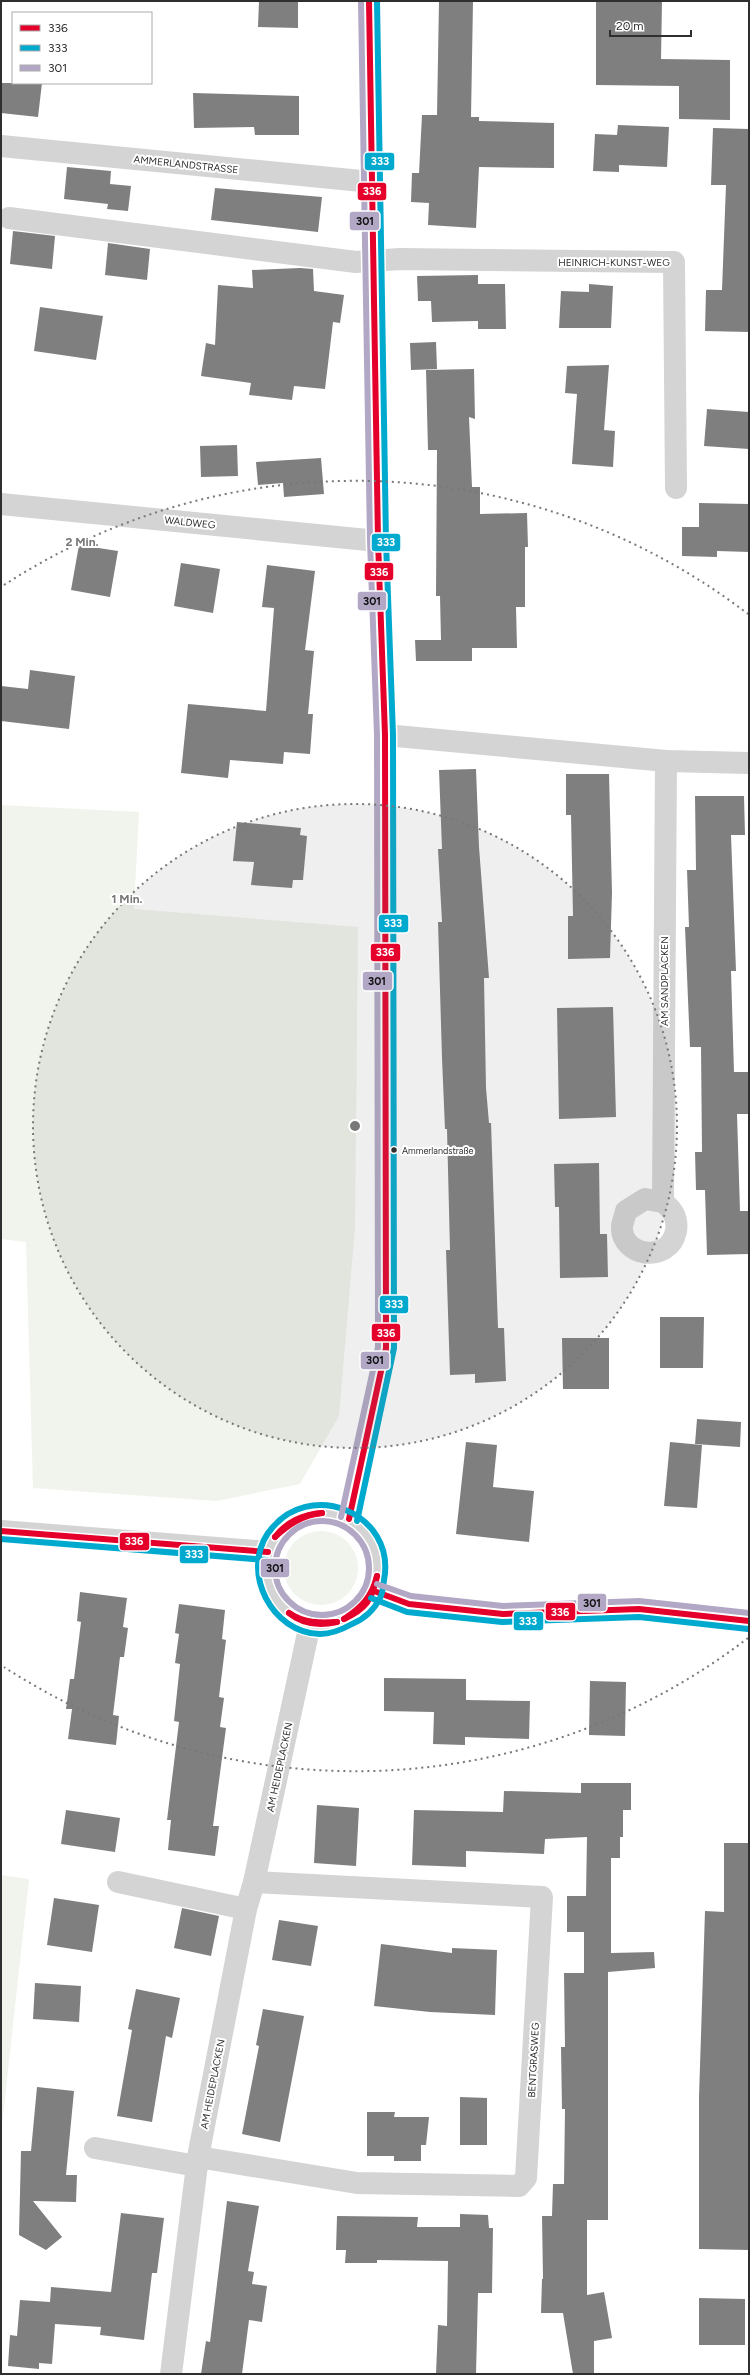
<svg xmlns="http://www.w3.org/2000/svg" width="750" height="2375" viewBox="0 0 750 2375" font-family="Figtree,sans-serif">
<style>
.green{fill:#f1f4ec}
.building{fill:#7f7f7f}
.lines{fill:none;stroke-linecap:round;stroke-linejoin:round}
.minor{stroke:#d4d4d4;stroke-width:22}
.bus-1-casing{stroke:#fff;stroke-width:9}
.bus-2-casing{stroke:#fff;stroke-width:9}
.bus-3-casing{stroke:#fff;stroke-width:9}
.bus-1{stroke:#e4002b;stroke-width:6}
.bus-2{stroke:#00a9ce;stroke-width:6}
.bus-3{stroke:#b2a8c5;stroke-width:6}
.ring{fill:none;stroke:#787878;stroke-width:2;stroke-dasharray:2 4}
.bus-dot{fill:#2f2f2f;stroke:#fff;stroke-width:1.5}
.labels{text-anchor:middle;stroke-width:4;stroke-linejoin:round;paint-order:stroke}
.bus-label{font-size:9px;fill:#2f2f2f;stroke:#fff;text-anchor:start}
.street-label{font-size:10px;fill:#2f2f2f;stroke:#fff}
.centre{fill:#787878;stroke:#fff;stroke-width:2}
.ring-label{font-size:12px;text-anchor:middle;font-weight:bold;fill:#787878;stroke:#fff;stroke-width:4;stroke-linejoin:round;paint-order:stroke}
.line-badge{stroke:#fff;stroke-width:1.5}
.badge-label{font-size:11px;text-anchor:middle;font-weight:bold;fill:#fff}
.pale-badge-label{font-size:11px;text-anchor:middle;font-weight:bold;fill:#111}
</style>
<rect width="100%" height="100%" fill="#fff"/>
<g class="green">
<polygon points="1,805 139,812 134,909 358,927 355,1227 339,1416 300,1484 216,1501 33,1488 26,1242 1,1239"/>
<circle cx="321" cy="1568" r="37"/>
<polygon points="1,1875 29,1879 1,2134"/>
</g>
<g class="building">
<polygon points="259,1 298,1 298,28 258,27"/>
<polygon points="439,1 473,1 471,117 479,117 479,121 554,123 554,168 479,167 476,228 428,225 429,203 411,202 412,173 419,173 422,115 437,115"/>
<polygon points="596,1 662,1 661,59 730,60 730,120 679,119 679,86 596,85"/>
<polygon points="1,83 42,83 38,117 1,113"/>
<polygon points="193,93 299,96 299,135 255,135 254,127 194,128"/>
<polygon points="618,125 669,127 667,167 619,165 619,172 593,171 595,134 617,135"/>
<polygon points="713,128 749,129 749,332 705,331 706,290 722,290 726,185 711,185"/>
<polygon points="67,167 111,171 110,184 131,186 128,211 107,209 108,204 64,199"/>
<polygon points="215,188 322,197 318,232 211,220"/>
<polygon points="13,231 55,236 52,269 10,264"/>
<polygon points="108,243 150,249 147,280 105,275"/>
<polygon points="300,268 313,269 314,291 344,295 340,323 333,322 325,389 294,386 292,400 249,395 251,383 201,376 206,343 215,345 218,285 253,288 252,270"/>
<polygon points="478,275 478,284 505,284 506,329 478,329 478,321 432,322 431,301 418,301 417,276"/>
<polygon points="589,284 613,286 611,328 559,328 561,291 589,292"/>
<polygon points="40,307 103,316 96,360 34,351"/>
<polygon points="436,342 437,369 411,370 410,343"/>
<polygon points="609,365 604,430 615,431 613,467 572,464 577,394 565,393 567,366"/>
<polygon points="474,369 475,419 469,417 472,487 480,487 480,514 527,513 528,547 525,547 525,607 516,607 517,648 472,648 472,661 416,661 415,640 441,640 440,596 436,596 437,450 428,450 426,370"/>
<polygon points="707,409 749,412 749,449 704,446"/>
<polygon points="237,445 238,476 201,477 200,446"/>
<polygon points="321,458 324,494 284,497 283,483 258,485 256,462"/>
<polygon points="699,503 749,504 749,552 717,551 717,557 682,556 682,527 699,527"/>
<polygon points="79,545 118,551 110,597 71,590"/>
<polygon points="181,563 220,569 213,613 174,606"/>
<polygon points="267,565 315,571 305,650 314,651 308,714 313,714 310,754 284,752 283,764 230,760 228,778 181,773 188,704 266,711 274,608 262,607"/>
<polygon points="30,670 75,676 69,729 1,721 1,686 28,689"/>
<polygon points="476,769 479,847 489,978 484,978 486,1088 489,1123 491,1123 498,1328 504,1328 506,1381 475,1383 475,1374 450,1375 446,1250 450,1250 447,1129 445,1129 442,1058 438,922 442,922 438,849 442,849 439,770"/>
<polygon points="566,774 609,774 612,893 610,958 568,959 568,916 573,916 571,815 566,815"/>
<polygon points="695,796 744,796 745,835 731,835 736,971 731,971 734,1072 748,1072 749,1114 737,1114 740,1211 749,1211 749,1254 707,1255 705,1190 696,1190 695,1152 702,1152 701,1047 690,1047 685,927 689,927 687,870 696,870"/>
<polygon points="237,822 301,828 300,835 307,836 303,880 293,880 292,888 251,885 254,862 233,861"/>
<polygon points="613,1007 616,1117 559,1119 557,1008"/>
<polygon points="599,1163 600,1234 607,1234 608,1277 560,1278 559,1207 555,1207 554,1164"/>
<polygon points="660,1317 704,1317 703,1368 660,1368"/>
<polygon points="562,1338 609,1338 609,1389 563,1389"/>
<polygon points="697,1419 741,1422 740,1447 695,1444"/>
<polygon points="466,1442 497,1445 493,1487 534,1491 529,1542 456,1534"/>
<polygon points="670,1442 702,1445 697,1508 664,1506"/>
<polygon points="80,1592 127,1598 123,1627 128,1628 124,1657 120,1657 113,1715 119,1716 116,1745 68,1739 72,1709 66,1709 70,1679 74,1679 81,1622 77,1621"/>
<polygon points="179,1604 225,1610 222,1639 226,1640 219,1697 224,1698 220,1727 226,1728 213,1826 219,1826 215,1856 168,1850 171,1820 167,1820 179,1722 174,1721 180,1664 175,1663 179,1634 175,1633"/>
<polygon points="384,1678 466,1679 466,1700 530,1701 529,1739 465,1737 465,1745 433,1744 434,1712 384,1711"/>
<polygon points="590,1681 626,1682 625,1736 589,1735"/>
<polygon points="581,1783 631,1783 631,1810 623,1810 623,1837 620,1837 620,1858 611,1858 611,1953 654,1952 655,1968 608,1972 608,2220 587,2220 587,2295 604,2292 612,2338 594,2341 594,2374 573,2374 563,2313 541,2313 542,2279 543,2279 542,2216 552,2216 553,2184 564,2184 565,2109 562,2109 561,2047 565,2047 564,1973 584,1973 584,1932 567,1932 567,1896 586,1896 587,1837 545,1839 544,1854 466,1851 466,1867 412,1865 414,1810 503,1812 504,1791 581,1793"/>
<polygon points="317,1805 359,1808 356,1866 314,1863"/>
<polygon points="66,1810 120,1818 115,1852 61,1844"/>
<polygon points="724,1843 749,1843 749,2250 699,2249 699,2097 705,1911 724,1912"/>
<polygon points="54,1898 99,1905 92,1952 47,1945"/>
<polygon points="182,1908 219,1916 211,1956 174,1948"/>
<polygon points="279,1920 318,1926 311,1966 272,1960"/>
<polygon points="381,1944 452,1953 452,1948 497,1950 495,2015 430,2012 374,2006"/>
<polygon points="35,1983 81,1986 79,2022 33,2019"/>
<polygon points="136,1989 180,1998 172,2038 166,2036 152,2122 117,2116 132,2030 128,2029"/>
<polygon points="263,2009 304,2016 280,2142 242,2134 259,2046 256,2045"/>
<polygon points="37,2087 74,2091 66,2175 77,2175 76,2202 33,2201 62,2237 46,2250 19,2235 21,2151 31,2151"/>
<polygon points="460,2097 487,2098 487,2145 460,2145"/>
<polygon points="367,2112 395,2112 394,2117 429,2117 426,2145 421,2145 421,2161 394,2161 394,2156 367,2156"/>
<polygon points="227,2201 259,2206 248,2271 254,2272 252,2284 267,2286 262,2322 249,2320 242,2374 201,2374 206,2341 210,2342"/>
<polygon points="121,2213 164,2218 157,2273 152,2273 144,2340 100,2335 101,2327 55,2324 52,2364 39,2363 39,2369 8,2366 10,2335 17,2336 20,2300 50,2302 51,2287 111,2292"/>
<polygon points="460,2214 488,2215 489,2228 493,2228 492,2293 478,2293 476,2374 436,2374 438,2325 447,2326 448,2261 377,2260 377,2263 345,2263 346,2250 336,2250 337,2216 418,2217 417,2227 460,2227"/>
<polygon points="699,2298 745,2299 745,2345 699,2345"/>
</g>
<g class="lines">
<g class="minor">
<polyline points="1,146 372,182"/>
<polyline points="9,218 356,262 400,259 674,262 676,488"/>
<polyline points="1,504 378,541"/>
<polyline points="385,735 666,761 749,763"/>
<path d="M663 1202 645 1199 626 1211C625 1216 623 1221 622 1226 620 1256 669 1265 676 1231 678 1218 673 1210 663 1202L666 761"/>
<circle cx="322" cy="1569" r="56"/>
<polyline points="349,1519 386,1348 385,735 378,541 369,1"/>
<polyline points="1,1531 268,1552"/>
<polyline points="374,1591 409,1604 503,1614 639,1609 749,1621"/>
<polyline points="118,1882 246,1909"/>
<polyline points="95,2148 197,2166"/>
<polyline points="198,2157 357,2183 519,2186 526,2178 542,1897 254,1882"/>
<polyline points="171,2374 198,2157 246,1909 254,1882 310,1624"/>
</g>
<g class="bus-1-casing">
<g id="bus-1">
<polyline points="349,1519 386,1348 385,735 378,541 369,1"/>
<polyline points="1,1531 268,1552"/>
<path d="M275 1537C286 1522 304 1514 322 1513"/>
<path d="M275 1537C289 1524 303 1515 322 1513"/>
<polyline points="374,1591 409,1604 503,1614 639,1609 749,1621"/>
<path d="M289 1613C303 1623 320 1623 337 1622"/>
<path d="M289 1613C303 1625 319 1626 337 1622"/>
<path d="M344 1619C361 1608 372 1597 377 1576"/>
<path d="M344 1619C366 1609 372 1600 377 1576"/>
</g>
</g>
<g class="bus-2-casing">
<g id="bus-2">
<polyline points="357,1521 394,1348 393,735 386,541 377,1"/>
<path d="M268 1533C241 1573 272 1633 320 1634 331 1634 343 1629 352 1624 364 1619 374 1610 380 1598 383 1593 383 1586 384 1580 397 1513 308 1477 269 1532"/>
<polyline points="1,1539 267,1560"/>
<polyline points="371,1598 407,1612 502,1622 639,1617 748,1629"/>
</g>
</g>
<g class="bus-3-casing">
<g id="bus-3">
<polyline points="341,1517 378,1347 377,735 370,541 361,1"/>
<circle cx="322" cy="1568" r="47"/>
<polyline points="377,1584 411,1596 503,1606 639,1601 749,1613"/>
</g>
</g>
<use href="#bus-1" class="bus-1"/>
<use href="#bus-2" class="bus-2"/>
<use href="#bus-3" class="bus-3"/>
</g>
<circle cx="355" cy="1126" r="322" fill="#787878" fill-opacity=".12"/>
<g class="ring">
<circle cx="355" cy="1126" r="322"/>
<path d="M748 1638A645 645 0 0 1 4 1667M4 585A645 645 0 0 1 748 614"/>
</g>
<circle class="bus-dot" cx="394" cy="1150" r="3.5"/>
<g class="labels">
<g class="bus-label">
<text x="402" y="1154">Ammerlandstraße</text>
</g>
<g class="street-label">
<text transform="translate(186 164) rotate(6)" y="4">AMMERLANDSTRASSE</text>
<text x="614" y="266">HEINRICH-KUNST-WEG</text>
<text transform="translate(190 522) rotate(6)" y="4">WALDWEG</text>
<text transform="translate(664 981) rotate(-90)" y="4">AM SANDPLACKEN</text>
<text transform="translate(279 1767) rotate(-78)" y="4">AM HEIDEPLACKEN</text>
<text transform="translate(533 2060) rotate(-87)" y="4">BENTGRASWEG</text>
<text transform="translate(212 2084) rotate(-79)" y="4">AM HEIDEPLACKEN</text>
</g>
</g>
<circle cx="355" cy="1126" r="6" class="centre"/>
<g class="ring-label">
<text x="82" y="546">2 Min.</text>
<text x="127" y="903">1 Min.</text>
</g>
<g class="line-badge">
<rect x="364" y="152" width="31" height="19" rx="4" fill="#00a9ce"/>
<rect x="357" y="182" width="30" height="19" rx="4" fill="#e4002b"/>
<rect x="349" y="211" width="31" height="20" rx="4" fill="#b2a8c5"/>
<rect x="371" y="533" width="30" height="19" rx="4" fill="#00a9ce"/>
<rect x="364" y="562" width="30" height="19" rx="4" fill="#e4002b"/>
<rect x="357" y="591" width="30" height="20" rx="4" fill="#b2a8c5"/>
<rect x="378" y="914" width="31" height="19" rx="4" fill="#00a9ce"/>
<rect x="370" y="943" width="31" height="19" rx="4" fill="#e4002b"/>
<rect x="362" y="971" width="31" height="20" rx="4" fill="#b2a8c5"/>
<rect x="379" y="1295" width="30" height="19" rx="4" fill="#00a9ce"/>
<rect x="371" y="1323" width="30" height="19" rx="4" fill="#e4002b"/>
<rect x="360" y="1351" width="30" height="19" rx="4" fill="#b2a8c5"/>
<rect x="119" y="1532" width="31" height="19" rx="4" fill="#e4002b"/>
<rect x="179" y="1545" width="30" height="19" rx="4" fill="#00a9ce"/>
<rect x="260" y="1558" width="30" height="20" rx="4" fill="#b2a8c5"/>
<rect x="577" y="1593" width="30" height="19" rx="4" fill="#b2a8c5"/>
<rect x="545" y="1602" width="31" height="19" rx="4" fill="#e4002b"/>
<rect x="513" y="1611" width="31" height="20" rx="4" fill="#00a9ce"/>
</g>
<g class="badge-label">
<text x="380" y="165">333</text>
<text x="372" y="195">336</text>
<text x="386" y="546">333</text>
<text x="379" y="576">336</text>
<text x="393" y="927">333</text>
<text x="385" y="956">336</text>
<text x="394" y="1308">333</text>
<text x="386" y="1337">336</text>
<text x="134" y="1545">336</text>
<text x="194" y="1558">333</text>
<text x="560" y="1616">336</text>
<text x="528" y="1625">333</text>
</g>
<g class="pale-badge-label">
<text x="365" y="225">301</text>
<text x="372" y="605">301</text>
<text x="377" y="985">301</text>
<text x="375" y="1364">301</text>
<text x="275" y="1572">301</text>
<text x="592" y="1607">301</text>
</g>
<rect width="750" height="2375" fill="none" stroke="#2f2f2f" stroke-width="4"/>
<rect x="12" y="12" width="140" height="72" fill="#ffffff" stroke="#acacac"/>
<rect x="20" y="25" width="20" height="6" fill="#e4002b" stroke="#acacac"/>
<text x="48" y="32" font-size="12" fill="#2f2f2f">336</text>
<rect x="20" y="45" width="20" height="6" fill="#00a9ce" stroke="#acacac"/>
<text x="48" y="52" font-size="12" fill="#2f2f2f">333</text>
<rect x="20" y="65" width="20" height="6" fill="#b2a8c5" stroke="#acacac"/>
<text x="48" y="72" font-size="12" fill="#2f2f2f">301</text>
<path d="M610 30v6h81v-6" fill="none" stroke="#2f2f2f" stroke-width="2"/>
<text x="616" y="30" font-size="12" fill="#2f2f2f" stroke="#ffffff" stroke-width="3" paint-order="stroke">20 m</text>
</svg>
